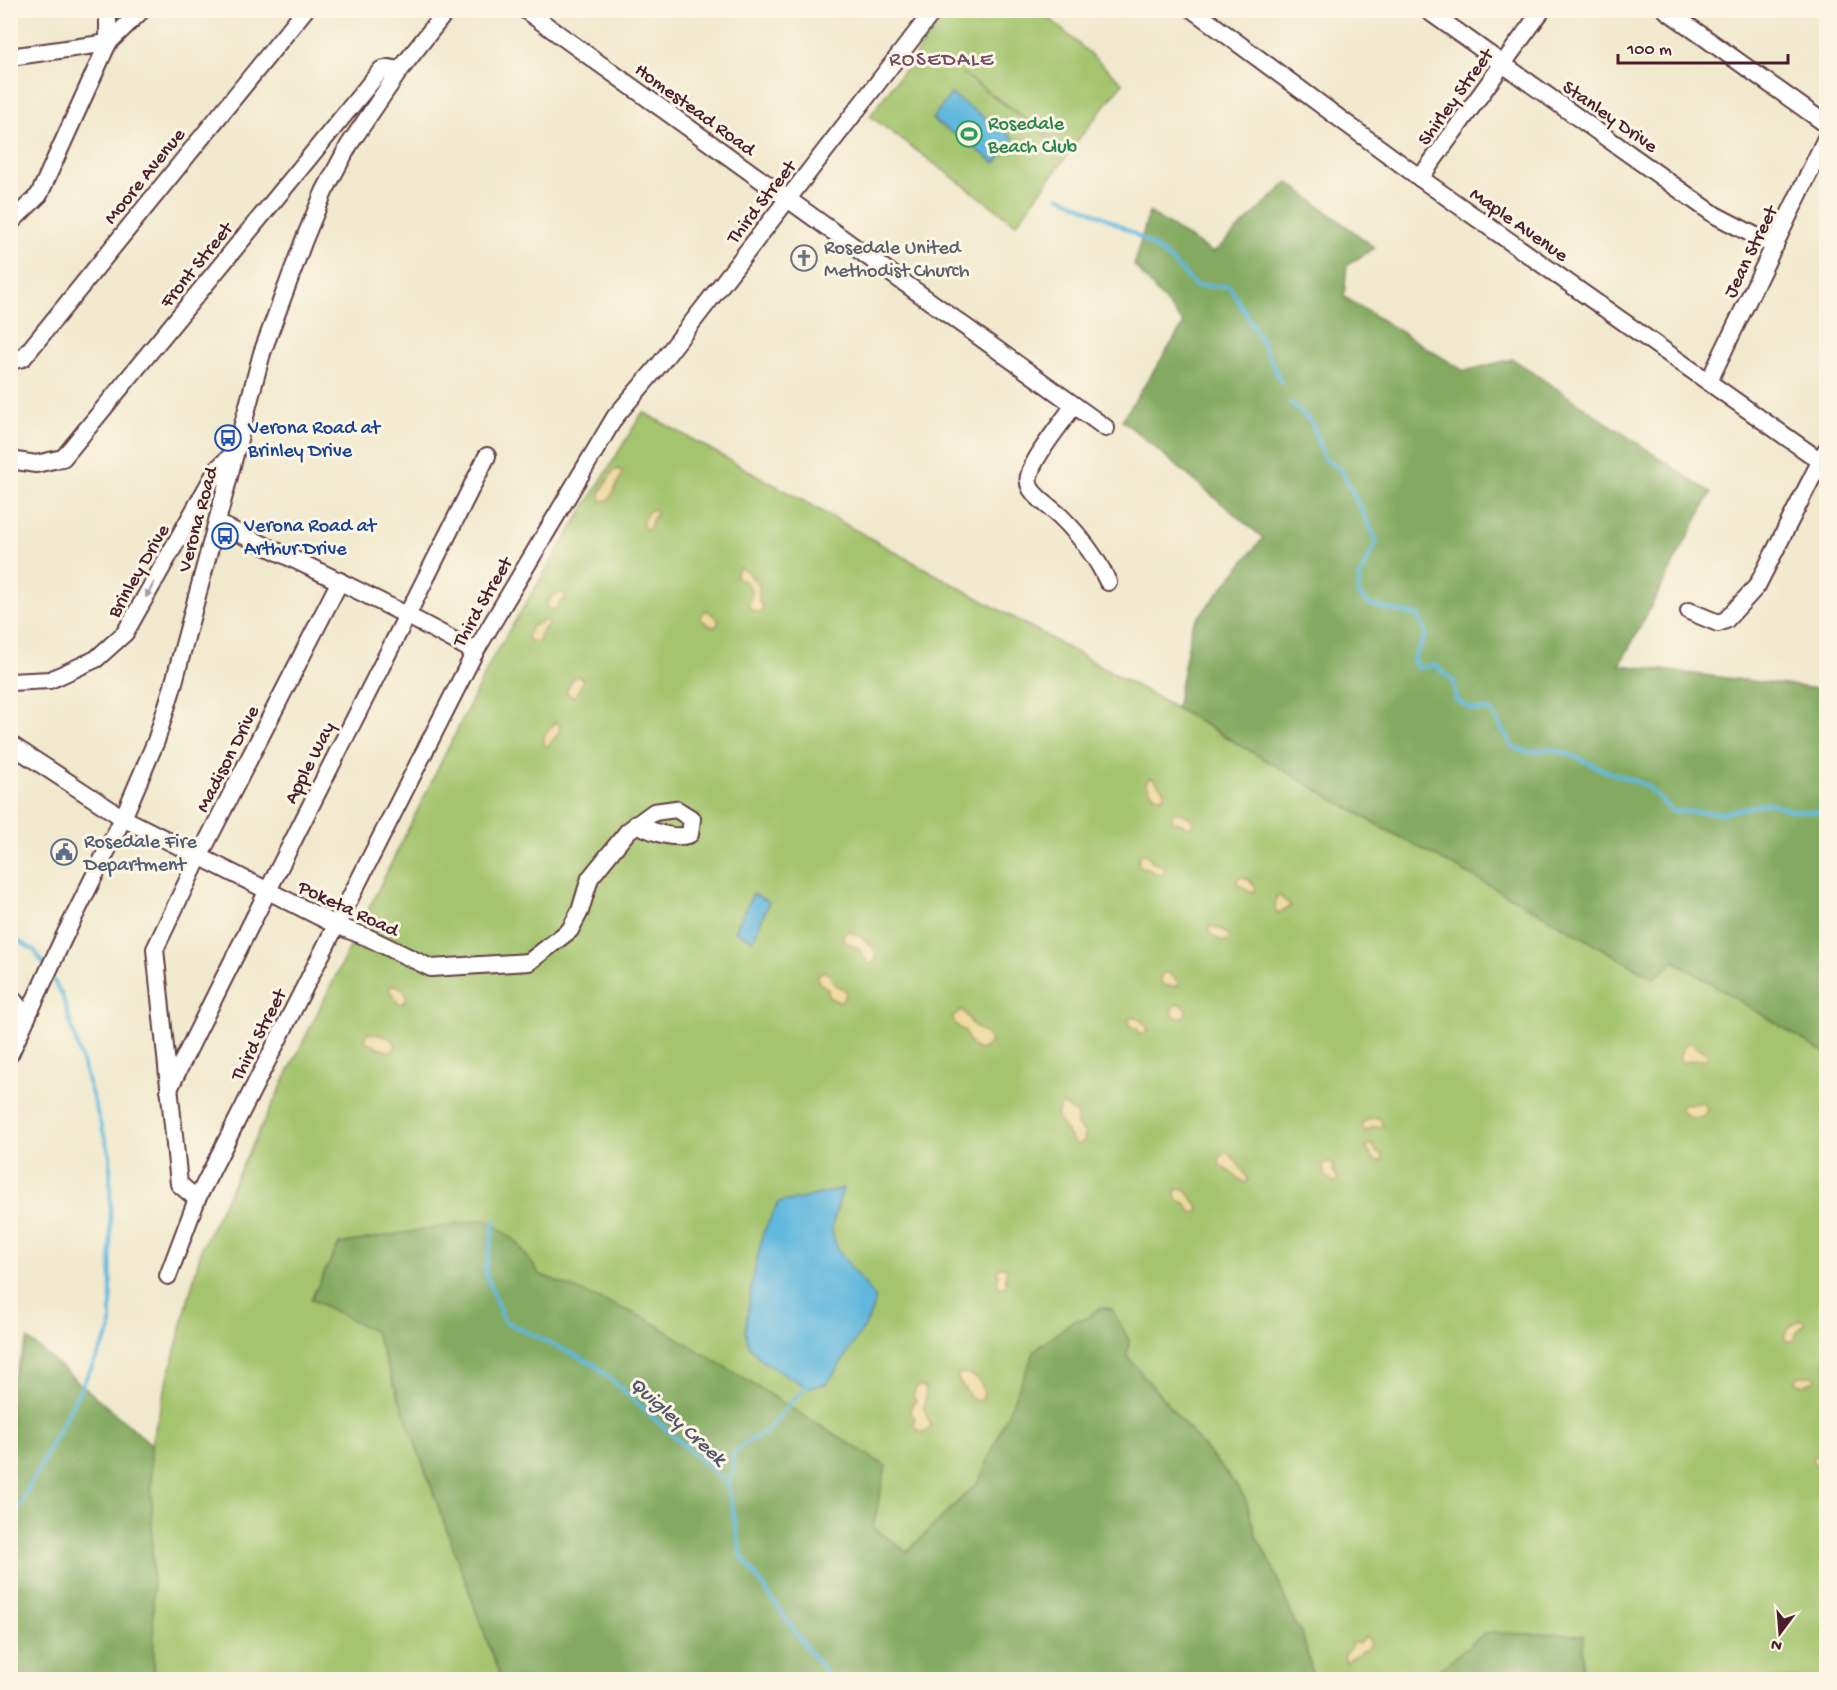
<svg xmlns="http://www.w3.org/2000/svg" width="1837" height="1690" viewBox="0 0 1837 1690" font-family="'Gochi Hand',sans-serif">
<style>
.green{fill:#a4c56e;stroke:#77724c;stroke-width:1.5}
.forest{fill:#83aa61;stroke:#666446;stroke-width:1.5}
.sand{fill:#eeda9e;stroke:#9c7c64;stroke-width:1.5}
.water{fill:#61b8de;stroke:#566c84;stroke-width:1.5}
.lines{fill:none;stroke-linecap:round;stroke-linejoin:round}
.stream{stroke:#61b8de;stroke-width:4}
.minor-casing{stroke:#633d43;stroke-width:20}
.minor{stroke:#fff;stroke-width:16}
.oneway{fill:#ae9aa0}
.labels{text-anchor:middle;stroke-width:6;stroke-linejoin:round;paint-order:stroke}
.street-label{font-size:20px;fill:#4a1f2b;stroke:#fcf5e5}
.leisure-label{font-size:20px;fill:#27864d;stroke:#fcf5e5;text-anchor:start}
.worship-label{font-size:20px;fill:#5b616d;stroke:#fcf5e5;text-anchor:start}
.transit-label{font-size:20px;fill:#164399;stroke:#fcf5e5;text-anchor:start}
.service-label{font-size:20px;fill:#4e5e75;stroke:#fcf5e5;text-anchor:start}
.neighbourhood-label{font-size:21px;letter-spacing:1.5px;fill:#734b65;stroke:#fcf5e5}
.water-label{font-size:21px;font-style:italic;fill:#52556a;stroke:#fcf5e5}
</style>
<rect width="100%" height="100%" fill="#fcf5e5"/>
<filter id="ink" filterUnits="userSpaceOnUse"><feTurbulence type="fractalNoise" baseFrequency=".0167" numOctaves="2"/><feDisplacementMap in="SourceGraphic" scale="12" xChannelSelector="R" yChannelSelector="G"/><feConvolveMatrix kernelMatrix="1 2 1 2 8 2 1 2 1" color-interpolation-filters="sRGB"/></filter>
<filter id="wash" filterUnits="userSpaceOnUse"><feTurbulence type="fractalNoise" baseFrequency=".008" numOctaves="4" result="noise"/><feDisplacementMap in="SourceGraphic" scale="24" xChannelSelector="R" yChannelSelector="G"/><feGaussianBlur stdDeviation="1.35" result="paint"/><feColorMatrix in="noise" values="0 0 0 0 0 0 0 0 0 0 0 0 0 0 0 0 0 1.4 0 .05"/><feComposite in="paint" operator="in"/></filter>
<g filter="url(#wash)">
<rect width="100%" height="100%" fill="#f0e9cd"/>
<g class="green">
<polygon points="948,11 1041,11 1123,83 1070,150 962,73 1069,153 1016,224 870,116"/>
<polygon points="643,412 1176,708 1385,829 1544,915 1654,978 1675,961 1826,1054 1826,1679 1581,1679 1584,1635 1485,1633 1427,1679 1314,1679 1302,1634 1295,1624 1273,1568 1256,1536 1246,1501 1239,1489 1127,1356 1129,1340 1100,1308 1085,1319 1074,1320 1036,1350 979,1481 907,1552 873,1527 647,1319 539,1274 517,1242 375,1332 501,1679 154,1680 151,1444 202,1247 493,657"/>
</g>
<g class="forest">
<polygon points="1288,182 1375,248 1347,265 1344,297 1464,371 1513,359 1711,493 1620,665 1826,690 1826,1054 1675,961 1654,978 1544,915 1385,829 1176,708 1192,625 1263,538 1122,420 1184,324 1134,265 1149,212 1213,253"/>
<polygon points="486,1219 517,1242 539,1274 647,1319 886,1466 873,1527 907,1552 979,1481 1035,1350 1074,1320 1085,1319 1100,1308 1112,1309 1129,1340 1127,1356 1239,1489 1246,1501 1256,1536 1273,1568 1295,1624 1302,1634 1314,1679 501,1679 375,1332 311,1299 339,1244"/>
<polygon points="28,1339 151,1444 154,1679 11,1679 11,1383"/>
<polygon points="1485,1633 1584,1635 1581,1679 1427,1679"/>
</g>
<g class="sand">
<polygon points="618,469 623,472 610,499 601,502 600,493 613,471"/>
<polygon points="650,510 655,510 657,514 653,518 650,528 646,529 643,526 643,520"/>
<path d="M739 568 745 570 759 585V602L763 606 760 612C740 610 754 598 751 589 749 583 740 579 735 576Z"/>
<polygon points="561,592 564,593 566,598 559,603 555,610 547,608 547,604 552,596"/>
<polygon points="707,610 718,619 718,624 715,627 708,625 700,618 703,612"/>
<polygon points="545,620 549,624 542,631 539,642 529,641 527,637 532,626"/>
<path d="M578 676 583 679C581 686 578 694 573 697L566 692 573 678Z"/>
<polygon points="555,722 560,725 559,733 548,746 544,745 544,736"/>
<path d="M1149 778 1154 779 1164 791 1163 797C1154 798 1148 789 1146 782Z"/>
<polygon points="1176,812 1188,816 1193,821 1193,824 1189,827 1173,821 1171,817"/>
<polygon points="1141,854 1146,854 1154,863 1165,866 1165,872 1156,874 1149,869 1139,866 1138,859"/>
<path d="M1241 877C1248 878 1253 883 1256 889L1254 892H1250L1237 883 1238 878Z"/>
<polygon points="1276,896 1280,896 1291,906 1277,914 1275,910"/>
<path d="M1210 927C1218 926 1224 931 1230 936L1228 940C1222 943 1213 936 1208 931Z"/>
<path d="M847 931C860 935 872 943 877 956L874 963 868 964 859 949 842 940 843 936Z"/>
<path d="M824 971 829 974 834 984 846 990C846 996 845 1000 839 1002L829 997 828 989 818 982V975Z"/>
<polygon points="1168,972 1178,982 1178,986 1165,986 1161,982 1161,974"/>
<path d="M394 985C402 987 405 990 407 998L403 1004 398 1003 389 989 390 986Z"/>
<circle cx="1179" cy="1011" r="7"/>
<path d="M961 1010C968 1014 968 1020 973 1025 981 1032 987 1032 991 1042L981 1050C971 1048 968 1041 965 1031 959 1027 953 1026 953 1017Z"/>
<path d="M1133 1016C1140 1018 1147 1025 1149 1031L1140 1034 1137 1029 1131 1027 1128 1020Z"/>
<path d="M368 1033 388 1037 396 1044 395 1048 390 1052C386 1051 370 1044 366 1041L365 1037Z"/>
<polygon points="1687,1043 1693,1044 1709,1056 1706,1059 1681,1062 1679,1056"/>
<polygon points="1699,1103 1705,1104 1707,1111 1703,1117 1691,1118 1680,1111 1683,1104"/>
<path d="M1063 1104 1077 1115V1125L1085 1133 1084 1141 1077 1145C1070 1141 1072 1139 1068 1134 1062 1124 1051 1116 1063 1104Z"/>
<polygon points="1373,1118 1379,1118 1384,1126 1373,1127 1365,1132 1362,1126 1364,1121"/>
<polygon points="1369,1144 1373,1145 1377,1153 1383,1155 1382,1161 1374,1160 1366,1148"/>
<path d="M1229 1153C1234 1159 1248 1176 1248 1181L1245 1183 1219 1164 1220 1158 1223 1154Z"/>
<polygon points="1328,1162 1333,1164 1333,1171 1338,1179 1334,1183 1325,1176 1323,1166"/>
<polygon points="1177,1189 1186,1189 1199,1209 1197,1213 1191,1212 1187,1204 1176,1199 1175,1194"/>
<polygon points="1001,1266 1007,1269 1005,1277 1007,1284 1002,1288 997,1284 998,1276 997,1271"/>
<path d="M1801 1320 1805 1323 1797 1332 1793 1340 1788 1342 1784 1337C1787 1328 1793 1324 1801 1320Z"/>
<path d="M959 1373C975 1373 988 1384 982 1400L975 1401 970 1396 958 1380Z"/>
<polygon points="1800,1376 1813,1376 1816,1377 1815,1381 1803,1385 1796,1382 1796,1379"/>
<polygon points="920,1386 926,1388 924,1409 931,1426 924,1432 917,1430 914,1424 915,1417 910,1413 911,1406 916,1401 913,1396 916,1388"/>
<path d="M1826 1452V1466L1822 1469 1816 1467 1812 1459C1816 1452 1822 1455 1826 1452Z"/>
<polygon points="1365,1637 1371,1642 1370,1646 1346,1662 1344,1655 1349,1651 1352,1643 1359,1643"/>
</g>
<g class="water">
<polygon points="951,94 1014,138 996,163 932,119"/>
<polygon points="753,894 769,902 753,940 735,931"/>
<path d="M843 1188C840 1199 833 1219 832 1229 832 1251 865 1282 876 1299L867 1323 831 1378 826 1384 808 1388 762 1361 749 1346 745 1331 752 1283 763 1233 779 1202 797 1200Z"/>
</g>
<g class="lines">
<g class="stream">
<path d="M1059 196C1109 219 1160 241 1195 286H1229L1257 333 1281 382"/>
<polyline points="1291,403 1312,423 1324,459 1341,470 1377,541 1360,576 1358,594 1370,605 1419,616 1426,634 1413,660 1418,668 1435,665 1454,682 1456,700 1473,710 1490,710 1513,747 1528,752 1548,749 1569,754 1603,770 1646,785 1672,811 1723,813 1769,803 1791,810 1826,813"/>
<polyline points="10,936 35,951 45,967"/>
<polyline points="495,1221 485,1271 504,1321 595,1365 728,1485 741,1555 811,1654 833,1680"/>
<polyline points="728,1485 733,1469 733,1454 745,1443 765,1433 806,1386"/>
<polyline points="10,1532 11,1522 111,1330 110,1155 62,995 52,978"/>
</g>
</g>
</g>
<g filter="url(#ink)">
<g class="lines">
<g class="minor-casing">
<g id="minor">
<polyline points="525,10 1106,428"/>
<polyline points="1193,10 1420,178 1826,465"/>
<polyline points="1427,10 1715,215 1775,246"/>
<polyline points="1666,10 1826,124"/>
<polyline points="10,57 108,43 142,10"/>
<polyline points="1420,178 1542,10"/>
<polyline points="10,223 39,195 108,43 108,10"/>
<polyline points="10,361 23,358 305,10"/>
<polyline points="1709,381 1826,138"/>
<path d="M1074 405C1062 423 1034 456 1029 476 1028 480 1029 485 1031 489 1038 500 1052 508 1062 518 1080 536 1097 558 1108 582"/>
<polyline points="10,460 36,464 63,458 381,70 389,68 400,70"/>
<path d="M217 523C304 564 391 605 475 652"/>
<polyline points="1689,611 1718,623 1726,620 1757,586 1826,450"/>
<polyline points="10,682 50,680 96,659 125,633 218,468 235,452"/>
<path d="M10 744 123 818 336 925 369 938 431 968 529 962 570 930 580 911 590 878 628 831 654 812 676 809 692 819 690 834C674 841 651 831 636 824"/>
<polyline points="10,996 27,1017"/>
<polyline points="10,1054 63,939 123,818 156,741 173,686 262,353 304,240 324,192 349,145 400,70 447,10"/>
<path d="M169 1089C273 877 382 667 487 456"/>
<polyline points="197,1199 179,1184 155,949 199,857 340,581"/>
<polyline points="168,1276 197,1199 475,652 615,417 660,364 934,10"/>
</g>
</g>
<use href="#minor" class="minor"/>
</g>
<defs><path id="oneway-solid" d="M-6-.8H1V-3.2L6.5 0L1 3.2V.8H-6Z" transform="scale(1.5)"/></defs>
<use class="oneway" href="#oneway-solid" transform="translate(150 590) rotate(120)"/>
</g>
<defs>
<g id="stadium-ring" transform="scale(1.35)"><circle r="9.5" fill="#fcf5e5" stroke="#2e9e5b" stroke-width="1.5"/><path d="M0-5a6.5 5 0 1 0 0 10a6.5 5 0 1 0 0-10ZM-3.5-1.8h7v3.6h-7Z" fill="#2e9e5b"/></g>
<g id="church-ring" transform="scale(1.35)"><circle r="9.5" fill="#fcf5e5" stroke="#6b7280" stroke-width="1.5"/><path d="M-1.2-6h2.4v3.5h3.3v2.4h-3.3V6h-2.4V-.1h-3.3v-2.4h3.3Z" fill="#6b7280"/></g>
<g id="bus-ring" transform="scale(1.35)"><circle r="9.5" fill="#fcf5e5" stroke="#1a4fb4" stroke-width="1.5"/><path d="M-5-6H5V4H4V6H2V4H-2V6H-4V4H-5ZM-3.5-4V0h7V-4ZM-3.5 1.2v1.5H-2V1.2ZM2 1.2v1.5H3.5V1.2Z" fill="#1a4fb4"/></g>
<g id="civic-ring" transform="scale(1.35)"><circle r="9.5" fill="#fcf5e5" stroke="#5c6f8a" stroke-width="1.5"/><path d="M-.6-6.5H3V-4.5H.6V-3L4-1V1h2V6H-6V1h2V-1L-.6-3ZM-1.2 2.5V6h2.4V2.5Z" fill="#5c6f8a"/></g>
</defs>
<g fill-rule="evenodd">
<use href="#stadium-ring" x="969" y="134"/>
<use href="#church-ring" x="804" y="258"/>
<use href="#bus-ring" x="228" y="438"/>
<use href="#bus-ring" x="225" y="536"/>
<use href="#civic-ring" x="64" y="852"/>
</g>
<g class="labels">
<g class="street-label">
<text transform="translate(1454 96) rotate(-54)" y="7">Shirley Street</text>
<text transform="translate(696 108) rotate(36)" y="7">Homestead Road</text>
<text transform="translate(1611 115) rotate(35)" y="7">Stanley Drive</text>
<text transform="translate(143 175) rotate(-51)" y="7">Moore Avenue</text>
<text transform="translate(760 201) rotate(-52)" y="7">Third Street</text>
<text transform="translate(1520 223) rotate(35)" y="7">Maple Avenue</text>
<text transform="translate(1749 251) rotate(-64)" y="7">Jean Street</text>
<text transform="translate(195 264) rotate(-51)" y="7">Front Street</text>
<text transform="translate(196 519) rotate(-75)" y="7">Verona Road</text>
<text transform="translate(137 570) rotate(-60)" y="7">Brinley Drive</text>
<text transform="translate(481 601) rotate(-60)" y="7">Third Street</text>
<text transform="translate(226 758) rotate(-63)" y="7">Madison Drive</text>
<text transform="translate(308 762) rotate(-63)" y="7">Apple Way</text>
<text transform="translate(349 907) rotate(25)" y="7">Poketa Road</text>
<text transform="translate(257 1034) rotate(-63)" y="7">Third Street</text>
</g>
<g class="leisure-label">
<text x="988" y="129">Rosedale<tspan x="988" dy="23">Beach Club</tspan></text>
</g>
<g class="worship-label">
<text x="824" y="253">Rosedale United<tspan x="824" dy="23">Methodist Church</tspan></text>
</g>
<g class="transit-label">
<text x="248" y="433">Verona Road at<tspan x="248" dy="23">Brinley Drive</tspan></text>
<text x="244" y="531">Verona Road at<tspan x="244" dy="23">Arthur Drive</tspan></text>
</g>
<g class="service-label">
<text x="84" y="847">Rosedale Fire<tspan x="84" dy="23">Department</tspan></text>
</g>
<g class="neighbourhood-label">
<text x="942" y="65">ROSEDALE</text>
</g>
<g class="water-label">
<text transform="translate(679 1420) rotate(42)" y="7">Quigley Creek</text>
</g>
</g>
<rect width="1837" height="1690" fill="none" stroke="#fcf5e5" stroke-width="36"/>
<g transform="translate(1780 1633) rotate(196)" stroke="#fcf5e5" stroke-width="4.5" paint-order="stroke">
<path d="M0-4.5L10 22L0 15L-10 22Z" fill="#4a1f2b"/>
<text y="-9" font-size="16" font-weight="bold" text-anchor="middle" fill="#4a1f2b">N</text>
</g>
<path d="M1618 54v9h170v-9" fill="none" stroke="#4a1f2b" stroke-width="3"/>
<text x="1627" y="54" font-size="18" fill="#4a1f2b" stroke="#fcf5e5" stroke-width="4.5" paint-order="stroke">100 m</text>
</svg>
